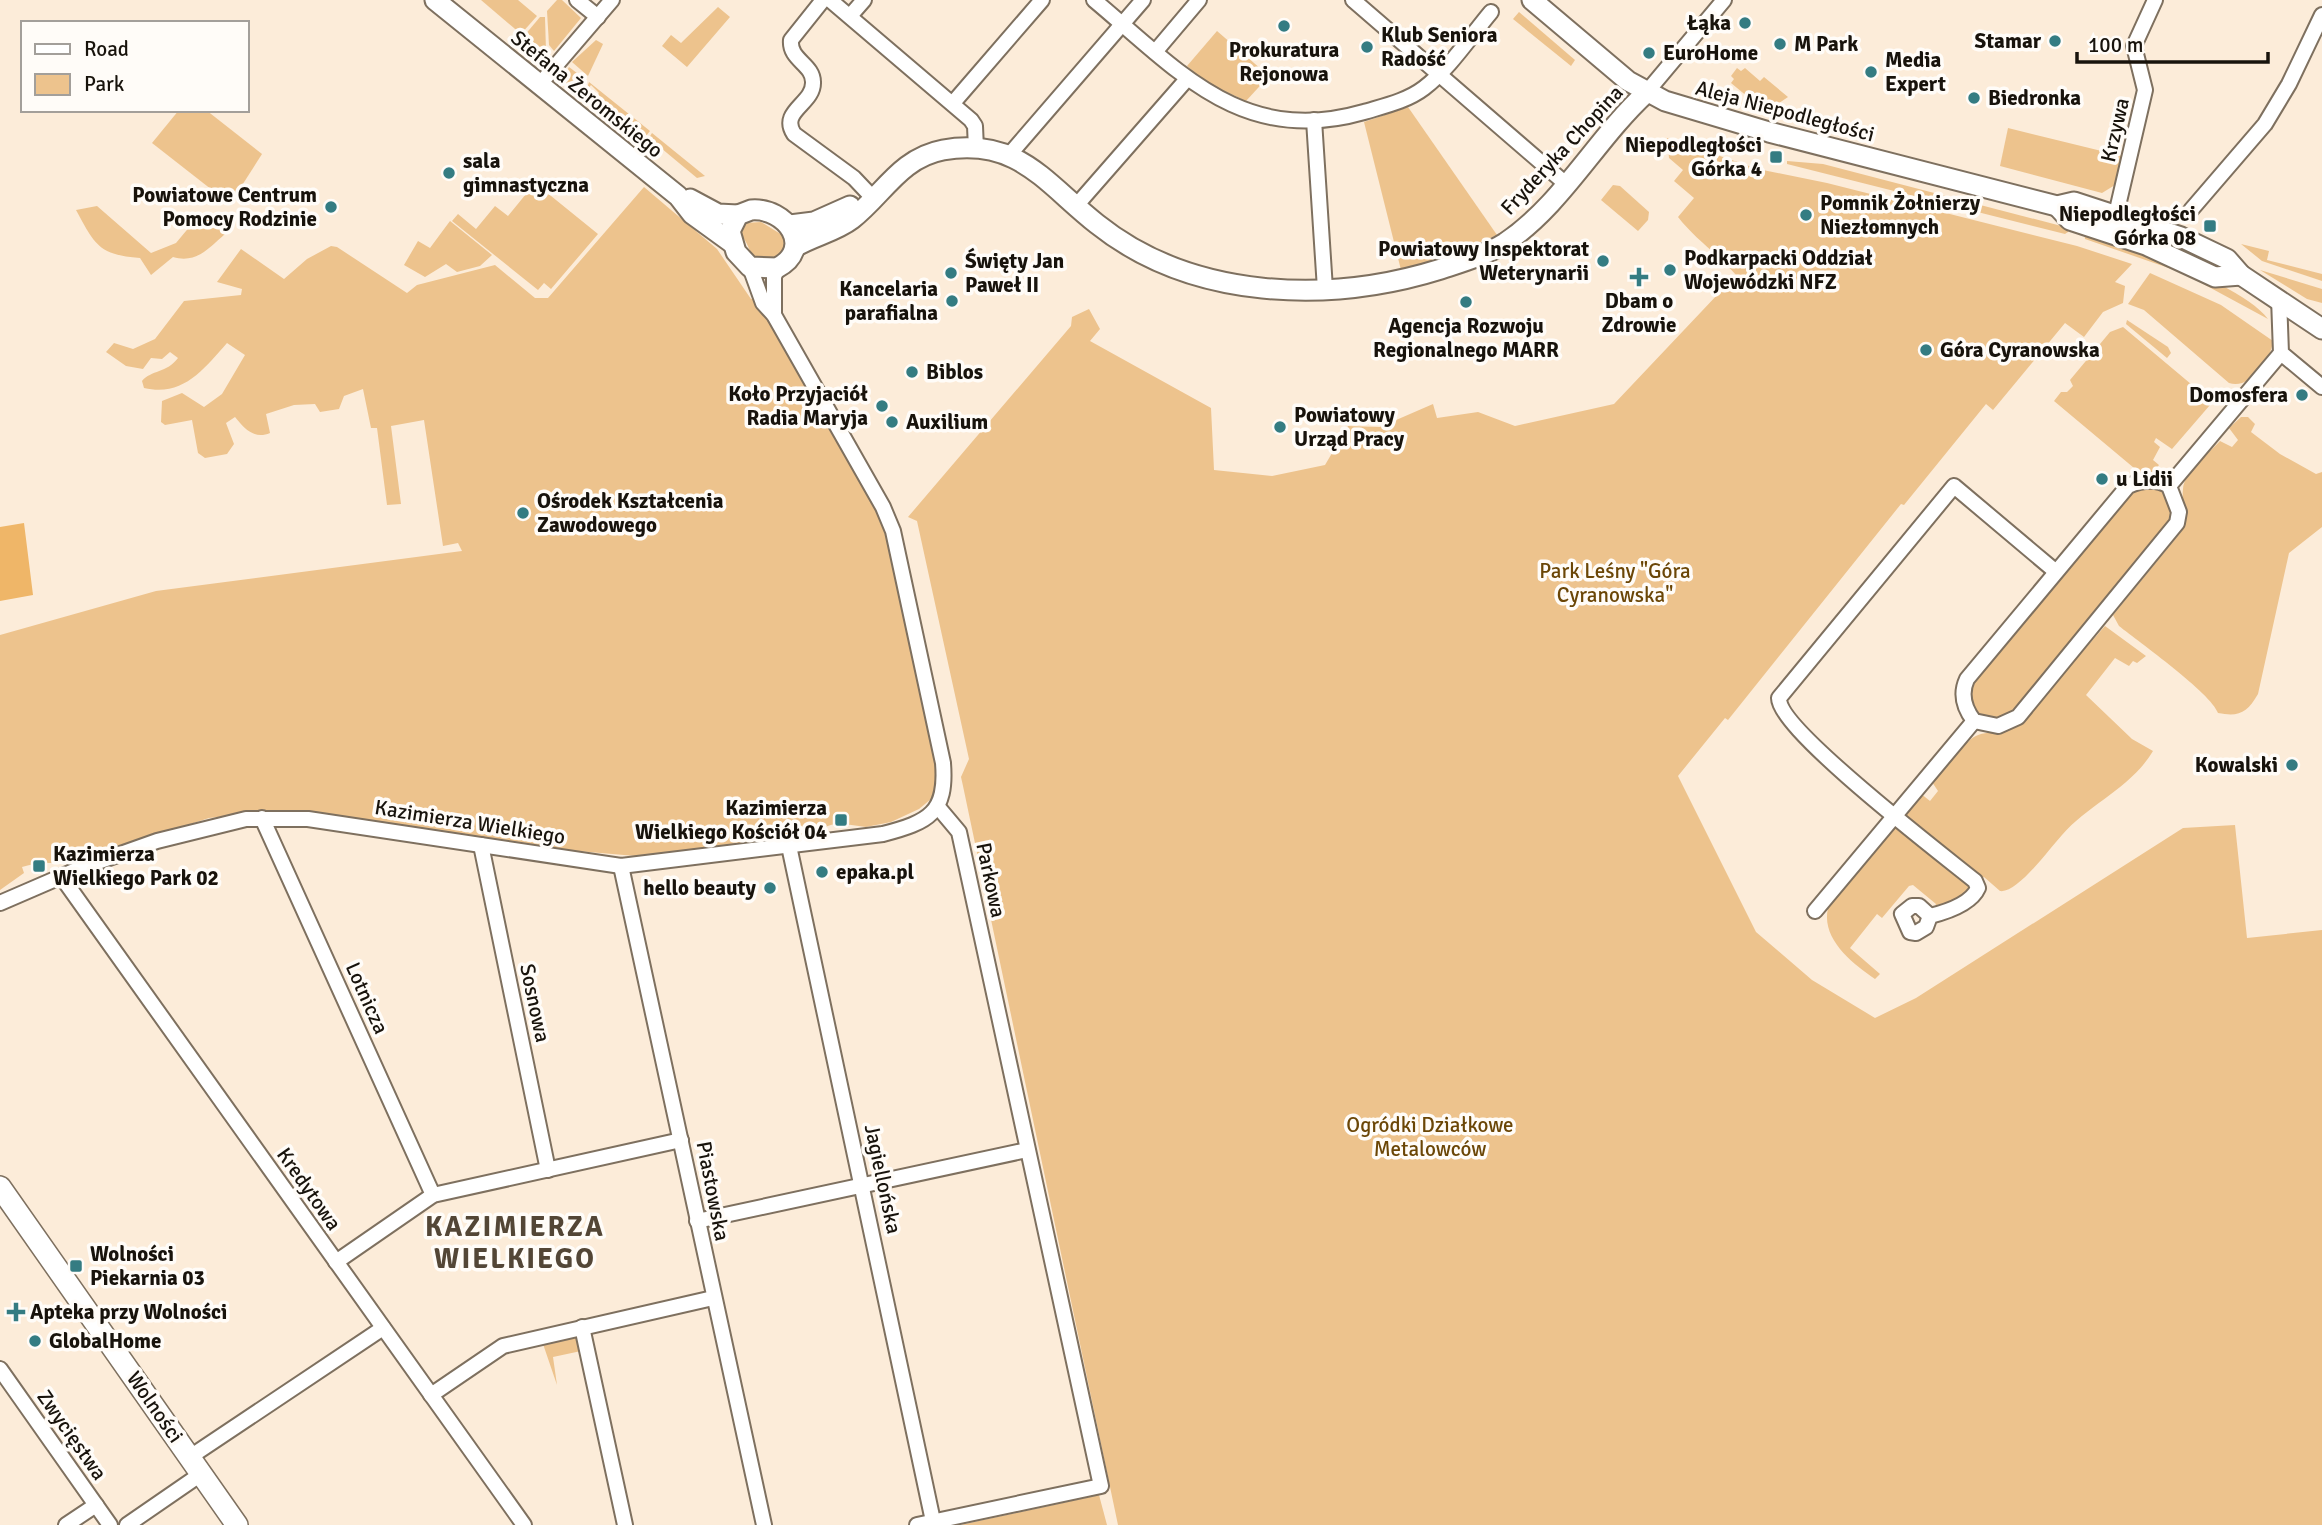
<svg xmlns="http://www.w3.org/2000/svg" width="2322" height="1525" viewBox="0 0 2322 1525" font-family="Signika,sans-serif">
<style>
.green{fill:#edc38d}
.water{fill:#efb668}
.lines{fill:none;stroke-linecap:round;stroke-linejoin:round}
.minor-casing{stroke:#7e705f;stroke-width:18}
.tertiary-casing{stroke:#7e705f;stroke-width:23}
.secondary-casing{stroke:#7e705f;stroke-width:24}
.minor{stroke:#fff;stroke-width:14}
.tertiary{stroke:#fff;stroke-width:19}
.secondary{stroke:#fff;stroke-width:21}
.poi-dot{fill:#347c82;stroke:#fffcf8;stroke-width:2.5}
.labels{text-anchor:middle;stroke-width:7;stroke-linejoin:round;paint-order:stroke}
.poi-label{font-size:21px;font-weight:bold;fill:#18130c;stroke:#fffcf8;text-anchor:start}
.street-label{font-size:21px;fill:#18130c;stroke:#fffcf8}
.park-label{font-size:21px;fill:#6b4606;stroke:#fffcf8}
.district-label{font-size:28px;font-weight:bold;letter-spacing:2px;fill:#534636;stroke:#fffcf8}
</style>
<rect width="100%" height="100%" fill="#fcecd9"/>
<g class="green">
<polygon points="481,0 518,0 537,16 521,34"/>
<polygon points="557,0 562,0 581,18 554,51 549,45 547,11"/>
<polygon points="718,7 730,17 687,67 662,46 671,35 681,43"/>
<polygon points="1519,12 1575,60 1571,66 1513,19"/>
<polygon points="540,17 545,17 546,51 524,36"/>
<polygon points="1217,31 1269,76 1246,101 1205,82 1187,66"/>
<polygon points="596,40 603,44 588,76 572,62"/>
<polygon points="569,67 586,80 578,94 565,84 564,76"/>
<polygon points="1737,68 1741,71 1745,68 1760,81 1764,77 1788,97 1773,107 1754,102 1731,83 1734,79 1731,76"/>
<polygon points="589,82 650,131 646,136 606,104 592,100 599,93 591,85 586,91"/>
<polygon points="1408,107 1497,235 1451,255 1401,270 1364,122"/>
<polygon points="179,110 206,110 262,154 230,204 152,143"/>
<polygon points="2008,128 2122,156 2115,185 2102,193 2000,166"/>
<polygon points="652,133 705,176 697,178 649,138"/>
<path d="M1667 138 1758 169 1827 183 2077 246 2132 264 2115 282 2125 286 2123 303 2103 312 2084 337 2065 323 1993 410 1986 404 1904 505 1901 504 1728 720 1725 718 1678 776 1756 932 1812 980 1875 1018 1916 998 2183 828 2235 825 2247 938 2322 930V1525H1118L963 786 961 777 969 759 917 521 908 517 1071 326 1072 317 1089 309 1100 329 1090 341 1211 408 1214 470 1272 476 1325 465 1348 426 1380 427 1433 404 1437 418 1478 412 1515 426 1614 404 1736 275C1718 254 1695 239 1678 217L1694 198 1674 181 1683 170 1669 158Z"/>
<polygon points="1787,161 1823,164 2069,228 2068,232 2065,234 1787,164"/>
<polygon points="535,183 598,234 551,289 544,283 538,290 452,221 458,214 476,229 495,206 508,216"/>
<polygon points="1613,185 1620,186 1649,212 1648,220 1638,231 1601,200"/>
<path d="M644 187 717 249 751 299 756 298 873 501 887 533 935 760 937 784 931 799 919 809 891 822 866 827 837 823 791 838 647 857 566 850 272 811 209 818 74 862C55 864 40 861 22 867L24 873 0 890V635L156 591 462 551 458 543 443 546 424 420 391 426 401 504 387 505 377 428H371L363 389 344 396 339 409 320 412 315 404 294 405 266 414 270 433C254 440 244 428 235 417L226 423 234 444 227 454 205 458 198 453 192 420 165 425 161 422 162 401 182 393 204 407 222 394 245 355 227 343C203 370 183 397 144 388L142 381C151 370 167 373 178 358L170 352 162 359 151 358 143 369 126 366 106 352 114 343 133 349 155 339 184 301 241 295 242 289 217 282 241 249 284 279 307 259 331 246 337 247 407 293 417 285 495 265 535 298H548Z"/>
<path d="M97 206 151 253 176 243 201 213 225 234C209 248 196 264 173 257L151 275 140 258C99 255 95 245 76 210Z"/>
<polygon points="450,221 492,255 480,266 457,272 446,264 425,277 404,265 418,241 430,248"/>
<path d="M761 222 787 238V247L778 260C740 259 757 250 738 232L745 223Z"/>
<path d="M2084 231C2129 246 2241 283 2268 319L2183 273 2085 239Z"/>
<polygon points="2241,244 2269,251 2267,260 2322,274 2322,281 2262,261"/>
<polygon points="2260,270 2322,289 2322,303 2307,299"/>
<path d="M2150 273 2221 305 2273 341C2271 360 2250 390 2229 383L2144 310 2128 304Z"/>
<polygon points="2127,320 2168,347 2171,353 2167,358 2126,324"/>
<polygon points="2123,327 2210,400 2210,405 2172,449 2156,438 2154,442 2160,447 2153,460 2159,465 2153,473 2140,473 2054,401 2061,392 2067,392 2073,386 2070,380 2110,332"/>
<path d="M2241 417H2248L2255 424 2251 432 2280 454 2316 474 2322 472V527L2289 553 2258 694C2247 713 2239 717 2218 713 2211 693 2139 642 2119 626L2113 615 2181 532C2189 515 2181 506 2183 489 2184 472 2209 453 2220 441L2232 447 2238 440 2229 428Z"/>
<polygon points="2150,484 2166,491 2175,519 2012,717 1984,720 1972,711 1968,684 2123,495"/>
<path d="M2105 626 2146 656 2137 663 2133 661 2129 666 2115 658 2086 695 2132 739 2153 751C2131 788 2089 804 2062 835 2050 848 2017 894 2000 891L1984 877 1979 879C1971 894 1952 910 1934 908L1936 904 1913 885 1909 886 1882 918 1877 914 1850 948 1880 974 1875 979C1850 962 1815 934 1831 900L1920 793 1930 801 1938 791 1930 779 1965 739 1968 742C1981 727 2001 737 2018 725Z"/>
<polygon points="578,1337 581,1351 553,1357 557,1385 543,1344"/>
<polygon points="1099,1495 1107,1525 960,1525"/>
</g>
<polygon class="water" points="24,523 33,595 0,601 0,527"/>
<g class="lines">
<g class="minor-casing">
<g id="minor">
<polyline points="577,0 598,17"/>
<path d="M823 0 791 40C789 60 813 64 813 82 814 104 779 111 794 134L854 178 872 197"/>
<polyline points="830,0 971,120 975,126 976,149"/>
<path d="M1094 0C1179 71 1242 147 1364 112 1384 106 1407 101 1424 88 1449 69 1470 37 1491 12"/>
<polyline points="1353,0 1566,184"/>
<polyline points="850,16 864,0"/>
<polyline points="1155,52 1199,0"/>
<polyline points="540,84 612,0"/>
<polyline points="1646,93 1724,0"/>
<polyline points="953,103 1042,0"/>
<polyline points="1314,120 1325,289"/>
<polyline points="1010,154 1143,0"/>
<polyline points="1075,207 1187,79"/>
<polyline points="2191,210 2265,124 2289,84 2322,15"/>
<polyline points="2114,223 2145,90 2134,46 2155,0"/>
<polyline points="2279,298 2281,353 2322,387"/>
<polyline points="774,315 774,277 777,268"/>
<path d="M2169 486 2179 512 2177 523 2018 717 1998 726 1974 721C1964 708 1960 694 1967 679L2128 486C2142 480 2156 478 2169 486L2281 353"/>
<polyline points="262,818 433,1195"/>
<polyline points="481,845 548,1170"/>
<polyline points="789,846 933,1521"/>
<polyline points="621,866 764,1525"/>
<polyline points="61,876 524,1525"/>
<path d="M0 903 81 868 157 841 246 819H308L621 866 883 834C929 822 947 813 943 763L893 531 883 507 774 315 763 303 750 267"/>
<polyline points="1815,911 1974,721"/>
<path d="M1930 916 1926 927 1916 933 1910 932 1902 914 1912 906H1919L1930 916C1946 912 1971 904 1978 888L1975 881C1943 855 1778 729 1779 698L1954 486 2055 571"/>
<polyline points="697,1221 1027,1150"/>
<polyline points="336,1262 433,1195 681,1140"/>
<polyline points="582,1327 625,1525"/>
<polyline points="0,1369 110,1525"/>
<polyline points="431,1395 503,1346 713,1298"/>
<polyline points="190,1457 383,1328"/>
<polyline points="66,1525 96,1505"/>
<polyline points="127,1525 201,1474"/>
<polyline points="917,1525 1101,1486 959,832 938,807"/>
</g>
</g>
<g class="tertiary-casing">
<g id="tertiary">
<polyline points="435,0 678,196 692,214 732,243"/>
<polyline points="1532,0 1628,81 1665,101 1769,132 2057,206 2074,202 2181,237 2227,259 2241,275 2322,329"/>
<polyline points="690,199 718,214 738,215"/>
<polyline points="2057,206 2070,220 2146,245 2215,277 2241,275"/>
<path d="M751 210C786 207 815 248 777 268L750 267 736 252 730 231 738 215Z"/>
<polyline points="790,225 814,222 850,206"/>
<path d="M795 247C813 236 835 232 852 219 883 195 900 158 943 150 1018 137 1045 183 1097 224 1192 300 1329 304 1441 269 1462 262 1486 255 1505 243 1562 205 1596 139 1646 93"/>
</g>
</g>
<g class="secondary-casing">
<polyline id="secondary" points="0,1187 237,1525"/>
</g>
<use href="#minor" class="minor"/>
<use href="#tertiary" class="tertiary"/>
<use href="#secondary" class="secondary"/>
</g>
<g class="poi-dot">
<circle cx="1745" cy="23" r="7"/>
<circle cx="1284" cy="26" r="7"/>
<circle cx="2055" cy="41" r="7"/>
<circle cx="1780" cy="44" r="7"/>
<circle cx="1367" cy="47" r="7"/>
<circle cx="1649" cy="53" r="7"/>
<circle cx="1871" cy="72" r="7"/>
<circle cx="1974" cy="98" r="7"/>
<rect x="1769" y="150" width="14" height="14" rx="3.5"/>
<circle cx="449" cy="173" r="7"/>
<circle cx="331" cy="207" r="7"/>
<circle cx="1806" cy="215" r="7"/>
<rect x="2203" y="219" width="14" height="14" rx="3.5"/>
<circle cx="1603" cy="261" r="7"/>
<circle cx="1670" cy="270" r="7"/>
<circle cx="951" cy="273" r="7"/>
<path d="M1635.5 266.5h7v7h7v7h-7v7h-7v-7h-7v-7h7z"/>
<circle cx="952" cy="301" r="7"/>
<circle cx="1466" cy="302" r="7"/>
<circle cx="1926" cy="350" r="7"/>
<circle cx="912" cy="372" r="7"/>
<circle cx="2302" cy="395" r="7"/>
<circle cx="882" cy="406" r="7"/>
<circle cx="892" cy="422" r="7"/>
<circle cx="1280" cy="427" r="7"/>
<circle cx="2102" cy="479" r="7"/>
<circle cx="523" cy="513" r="7"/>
<circle cx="2292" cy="765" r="7"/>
<rect x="834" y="813" width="14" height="14" rx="3.5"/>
<rect x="32" y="859" width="14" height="14" rx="3.5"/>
<circle cx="822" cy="872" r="7"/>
<circle cx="770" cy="888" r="7"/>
<rect x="69" y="1259" width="14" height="14" rx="3.5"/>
<path d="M12.5 1301.5h7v7h7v7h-7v7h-7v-7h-7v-7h7z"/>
<circle cx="35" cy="1341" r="7"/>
</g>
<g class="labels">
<g class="poi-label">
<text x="1731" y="30" text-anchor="end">Łąka</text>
<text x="1381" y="42">Klub Seniora<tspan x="1381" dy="24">Radość</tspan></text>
<text x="2041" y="48" text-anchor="end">Stamar</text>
<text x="1794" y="51">M Park</text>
<text x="1284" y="57" text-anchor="middle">Prokuratura<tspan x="1284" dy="24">Rejonowa</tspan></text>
<text x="1663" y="60">EuroHome</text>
<text x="1885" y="67">Media<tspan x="1885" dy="24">Expert</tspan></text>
<text x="1988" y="105">Biedronka</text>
<text x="1762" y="152" text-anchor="end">Niepodległości<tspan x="1762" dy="24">Górka 4</tspan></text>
<text x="463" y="168">sala<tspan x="463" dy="24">gimnastyczna</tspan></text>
<text x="317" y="202" text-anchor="end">Powiatowe Centrum<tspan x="317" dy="24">Pomocy Rodzinie</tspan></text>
<text x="1820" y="210">Pomnik Żołnierzy<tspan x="1820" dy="24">Niezłomnych</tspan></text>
<text x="2196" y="221" text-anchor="end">Niepodległości<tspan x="2196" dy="24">Górka 08</tspan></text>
<text x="1589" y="256" text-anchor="end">Powiatowy Inspektorat<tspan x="1589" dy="24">Weterynarii</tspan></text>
<text x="1684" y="265">Podkarpacki Oddział<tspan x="1684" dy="24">Wojewódzki NFZ</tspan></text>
<text x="965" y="268">Święty Jan<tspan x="965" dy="24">Paweł II</tspan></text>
<text x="938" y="296" text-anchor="end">Kancelaria<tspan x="938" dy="24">parafialna</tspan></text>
<text x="1639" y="308" text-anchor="middle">Dbam o<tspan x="1639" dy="24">Zdrowie</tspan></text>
<text x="1466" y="333" text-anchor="middle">Agencja Rozwoju<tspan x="1466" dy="24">Regionalnego MARR</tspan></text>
<text x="1940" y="357">Góra Cyranowska</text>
<text x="926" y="379">Biblos</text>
<text x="868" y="401" text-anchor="end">Koło Przyjaciół<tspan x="868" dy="24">Radia Maryja</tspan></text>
<text x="2288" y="402" text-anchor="end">Domosfera</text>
<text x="1294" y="422">Powiatowy<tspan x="1294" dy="24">Urząd Pracy</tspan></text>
<text x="906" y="429">Auxilium</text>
<text x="2116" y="486">u Lidii</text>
<text x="537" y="508">Ośrodek Kształcenia<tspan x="537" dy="24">Zawodowego</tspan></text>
<text x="2278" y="772" text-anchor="end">Kowalski</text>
<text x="827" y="815" text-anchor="end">Kazimierza<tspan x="827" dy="24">Wielkiego Kościół 04</tspan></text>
<text x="53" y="861">Kazimierza<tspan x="53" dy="24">Wielkiego Park 02</tspan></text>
<text x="836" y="879">epaka.pl</text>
<text x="756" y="895" text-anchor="end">hello beauty</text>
<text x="90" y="1261">Wolności<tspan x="90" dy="24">Piekarnia 03</tspan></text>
<text x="30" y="1319">Apteka przy Wolności</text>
<text x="49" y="1348">GlobalHome</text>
</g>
<g class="street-label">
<text transform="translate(587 94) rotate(39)" y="7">Stefana Żeromskiego</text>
<text transform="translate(1785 111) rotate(15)" y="7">Aleja Niepodległości</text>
<text transform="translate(2115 130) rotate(-77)" y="7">Krzywa</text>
<text transform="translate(1562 150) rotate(-47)" y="7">Fryderyka Chopina</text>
<text transform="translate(470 822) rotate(9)" y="7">Kazimierza Wielkiego</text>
<text transform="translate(991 880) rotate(78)" y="7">Parkowa</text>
<text transform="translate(367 998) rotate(66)" y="7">Lotnicza</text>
<text transform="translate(535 1003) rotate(78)" y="7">Sosnowa</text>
<text transform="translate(883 1179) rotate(78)" y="7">Jagiellońska</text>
<text transform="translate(309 1189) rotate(55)" y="7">Kredytowa</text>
<text transform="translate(713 1191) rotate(79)" y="7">Piastowska</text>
<text transform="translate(155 1407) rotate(55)" y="7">Wolności</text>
<text transform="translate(72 1435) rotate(55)" y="7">Zwycięstwa</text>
</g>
<g class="park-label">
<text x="1615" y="578">Park Leśny "Góra<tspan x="1615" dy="24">Cyranowska"</tspan></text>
<text x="1430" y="1132">Ogródki Działkowe<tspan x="1430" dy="24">Metalowców</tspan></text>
</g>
<g class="district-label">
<text x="515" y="1236">KAZIMIERZA<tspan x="515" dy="32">WIELKIEGO</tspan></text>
</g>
</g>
<rect x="21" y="21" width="228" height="91" fill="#fffcf8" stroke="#a39f9a" stroke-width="2"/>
<rect x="35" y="44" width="35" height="10" fill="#ffffff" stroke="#a39f9a" stroke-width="2"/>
<text x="84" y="56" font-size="21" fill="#18130c">Road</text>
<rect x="35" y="74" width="35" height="21" fill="#edc38d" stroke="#a39f9a" stroke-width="2"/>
<text x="84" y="91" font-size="21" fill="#18130c">Park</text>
<path d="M2077 52v10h191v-10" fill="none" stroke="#18130c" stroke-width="3.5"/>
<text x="2088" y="52" font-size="21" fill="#18130c" stroke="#fffcf8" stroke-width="5" paint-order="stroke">100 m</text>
</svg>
